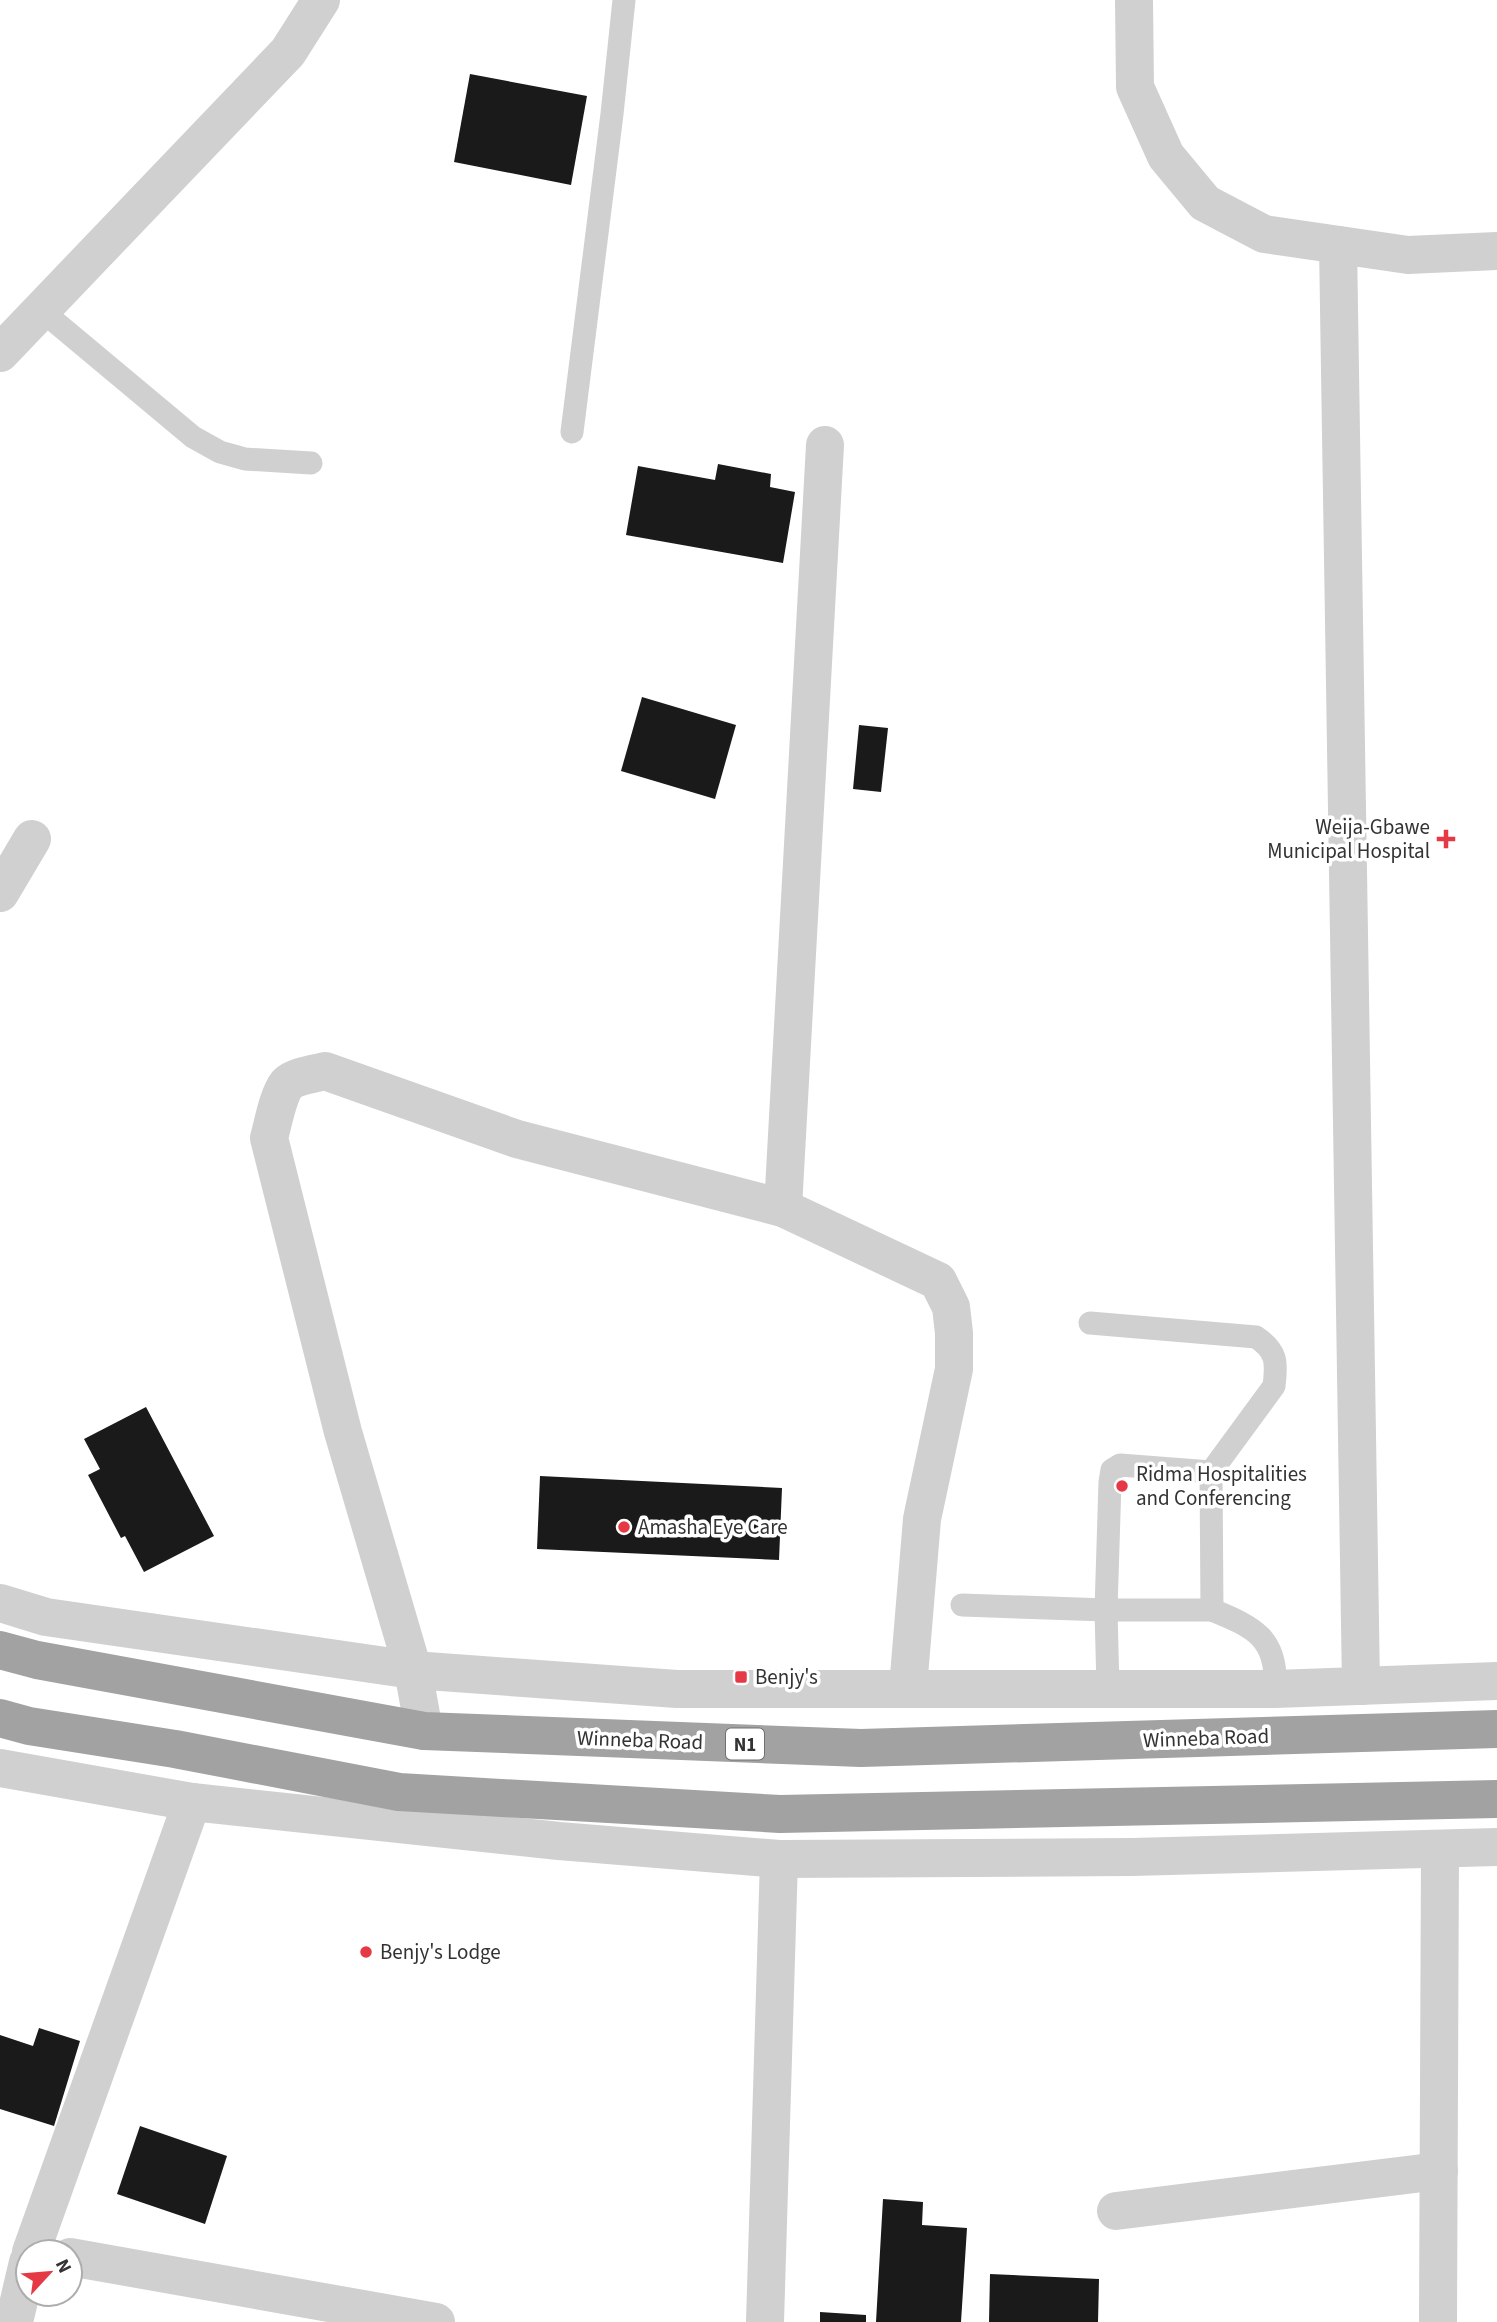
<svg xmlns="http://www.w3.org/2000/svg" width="1497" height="2322" viewBox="0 0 1497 2322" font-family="'Source Sans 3',sans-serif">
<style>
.building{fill:#1a1a1a}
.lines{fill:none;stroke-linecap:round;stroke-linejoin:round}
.service{stroke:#d0d0d0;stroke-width:23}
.minor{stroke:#d0d0d0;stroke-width:38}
.tertiary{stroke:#d0d0d0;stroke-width:38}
.trunk{stroke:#a2a2a2;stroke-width:38}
.poi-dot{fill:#e63946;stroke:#fff;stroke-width:2.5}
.labels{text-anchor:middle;stroke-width:7;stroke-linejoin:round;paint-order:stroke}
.shield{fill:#fff;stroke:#707070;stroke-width:2}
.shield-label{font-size:19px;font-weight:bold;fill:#333}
.poi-label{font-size:21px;fill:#333;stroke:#fff;text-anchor:start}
.street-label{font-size:21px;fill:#333;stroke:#fff}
</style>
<rect width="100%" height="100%" fill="#fff"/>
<g class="building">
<polygon points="470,74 587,96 571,185 454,162"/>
<polygon points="718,464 771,474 770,487 795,492 783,563 626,535 638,466 715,480"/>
<polygon points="642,697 736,725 715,799 621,771"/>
<polygon points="859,725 888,728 881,792 853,789"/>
<polygon points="146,1407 214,1536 144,1572 125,1536 121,1538 88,1475 100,1469 84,1439"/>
<polygon points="540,1476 782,1488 779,1560 537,1549"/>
<polygon points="39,2028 80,2041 54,2126 0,2109 0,2035 33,2046"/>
<polygon points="140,2126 227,2156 205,2224 117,2194"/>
<polygon points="883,2199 923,2202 922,2225 967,2228 961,2322 876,2322"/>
<polygon points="990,2274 1099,2279 1098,2322 989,2322"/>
<polygon points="820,2312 866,2315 866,2322 820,2322"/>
</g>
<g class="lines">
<g class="service">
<polyline points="41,310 193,437 220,452 245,459 311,463"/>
<polyline points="572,432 612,114 624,0"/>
<path d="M1090 1323 1256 1337C1277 1351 1277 1362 1274 1386L1211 1472 1120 1465 1112 1470 1110 1482 1106 1610 1108 1689"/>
<path d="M1211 1472 1212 1610C1254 1627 1278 1638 1275 1689"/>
<polyline points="962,1605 1106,1610 1212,1610"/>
</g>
<g class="minor">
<polyline points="1134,0 1135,87 1166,156 1205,203 1264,234 1408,255 1497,251"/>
<polyline points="1338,245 1361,1686"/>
<polyline points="0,353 288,52 321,0"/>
<polyline points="0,893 32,839"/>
<polyline points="783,1208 825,445"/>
<path d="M424 1731 413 1670 343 1432 269 1138C273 1124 278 1095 287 1084 295 1076 314 1074 325 1071L517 1139 783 1208 938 1281 951 1307 954 1333V1369L922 1519 908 1688"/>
<polyline points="1116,2211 1439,2171"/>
<polyline points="31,2252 192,1802"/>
<polyline points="70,2257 436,2322"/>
<polyline points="14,2322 28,2262"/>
<polyline points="765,2322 779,1859"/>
<polyline points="1438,2322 1440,1850"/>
</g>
<g class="tertiary">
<polyline points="0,1603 46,1617 413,1670 677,1689 1275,1689 1497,1681"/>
<polyline points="0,1768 192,1802 559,1841 779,1859 1132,1857 1497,1847"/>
</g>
<g class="trunk">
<polyline points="0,1650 37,1660 424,1731 861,1748 1497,1729"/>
<polyline points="0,1718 29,1726 175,1749 399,1792 780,1814 1497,1799"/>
</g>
</g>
<g class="poi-dot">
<path d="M1442.5 828.5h7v7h7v7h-7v7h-7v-7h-7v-7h7z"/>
<circle cx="1122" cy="1486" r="7"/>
<circle cx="624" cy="1527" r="7"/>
<rect x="734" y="1670" width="14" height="14" rx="3.5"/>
<circle cx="366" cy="1952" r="7"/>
</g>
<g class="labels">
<rect class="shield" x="726" y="1728.5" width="38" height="31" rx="5"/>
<g class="shield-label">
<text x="745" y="1751">N1</text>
</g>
<g class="poi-label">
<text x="1430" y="834" text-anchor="end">Weija-Gbawe<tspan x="1430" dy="24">Municipal Hospital</tspan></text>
<text x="1136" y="1481">Ridma Hospitalities<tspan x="1136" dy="24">and Conferencing</tspan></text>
<text x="638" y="1534">Amasha Eye Care</text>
<text x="755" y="1684">Benjy's</text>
<text x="380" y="1959">Benjy's Lodge</text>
</g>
<g class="street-label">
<text transform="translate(1206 1738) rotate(-2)" y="7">Winneba Road</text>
<text transform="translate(640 1740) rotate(2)" y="7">Winneba Road</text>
</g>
</g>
<g transform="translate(49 2273) rotate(64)"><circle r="33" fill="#ffffff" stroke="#adadad" stroke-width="2"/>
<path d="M0-5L12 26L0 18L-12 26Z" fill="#e63946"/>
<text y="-10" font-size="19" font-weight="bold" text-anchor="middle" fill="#333333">N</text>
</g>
</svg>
